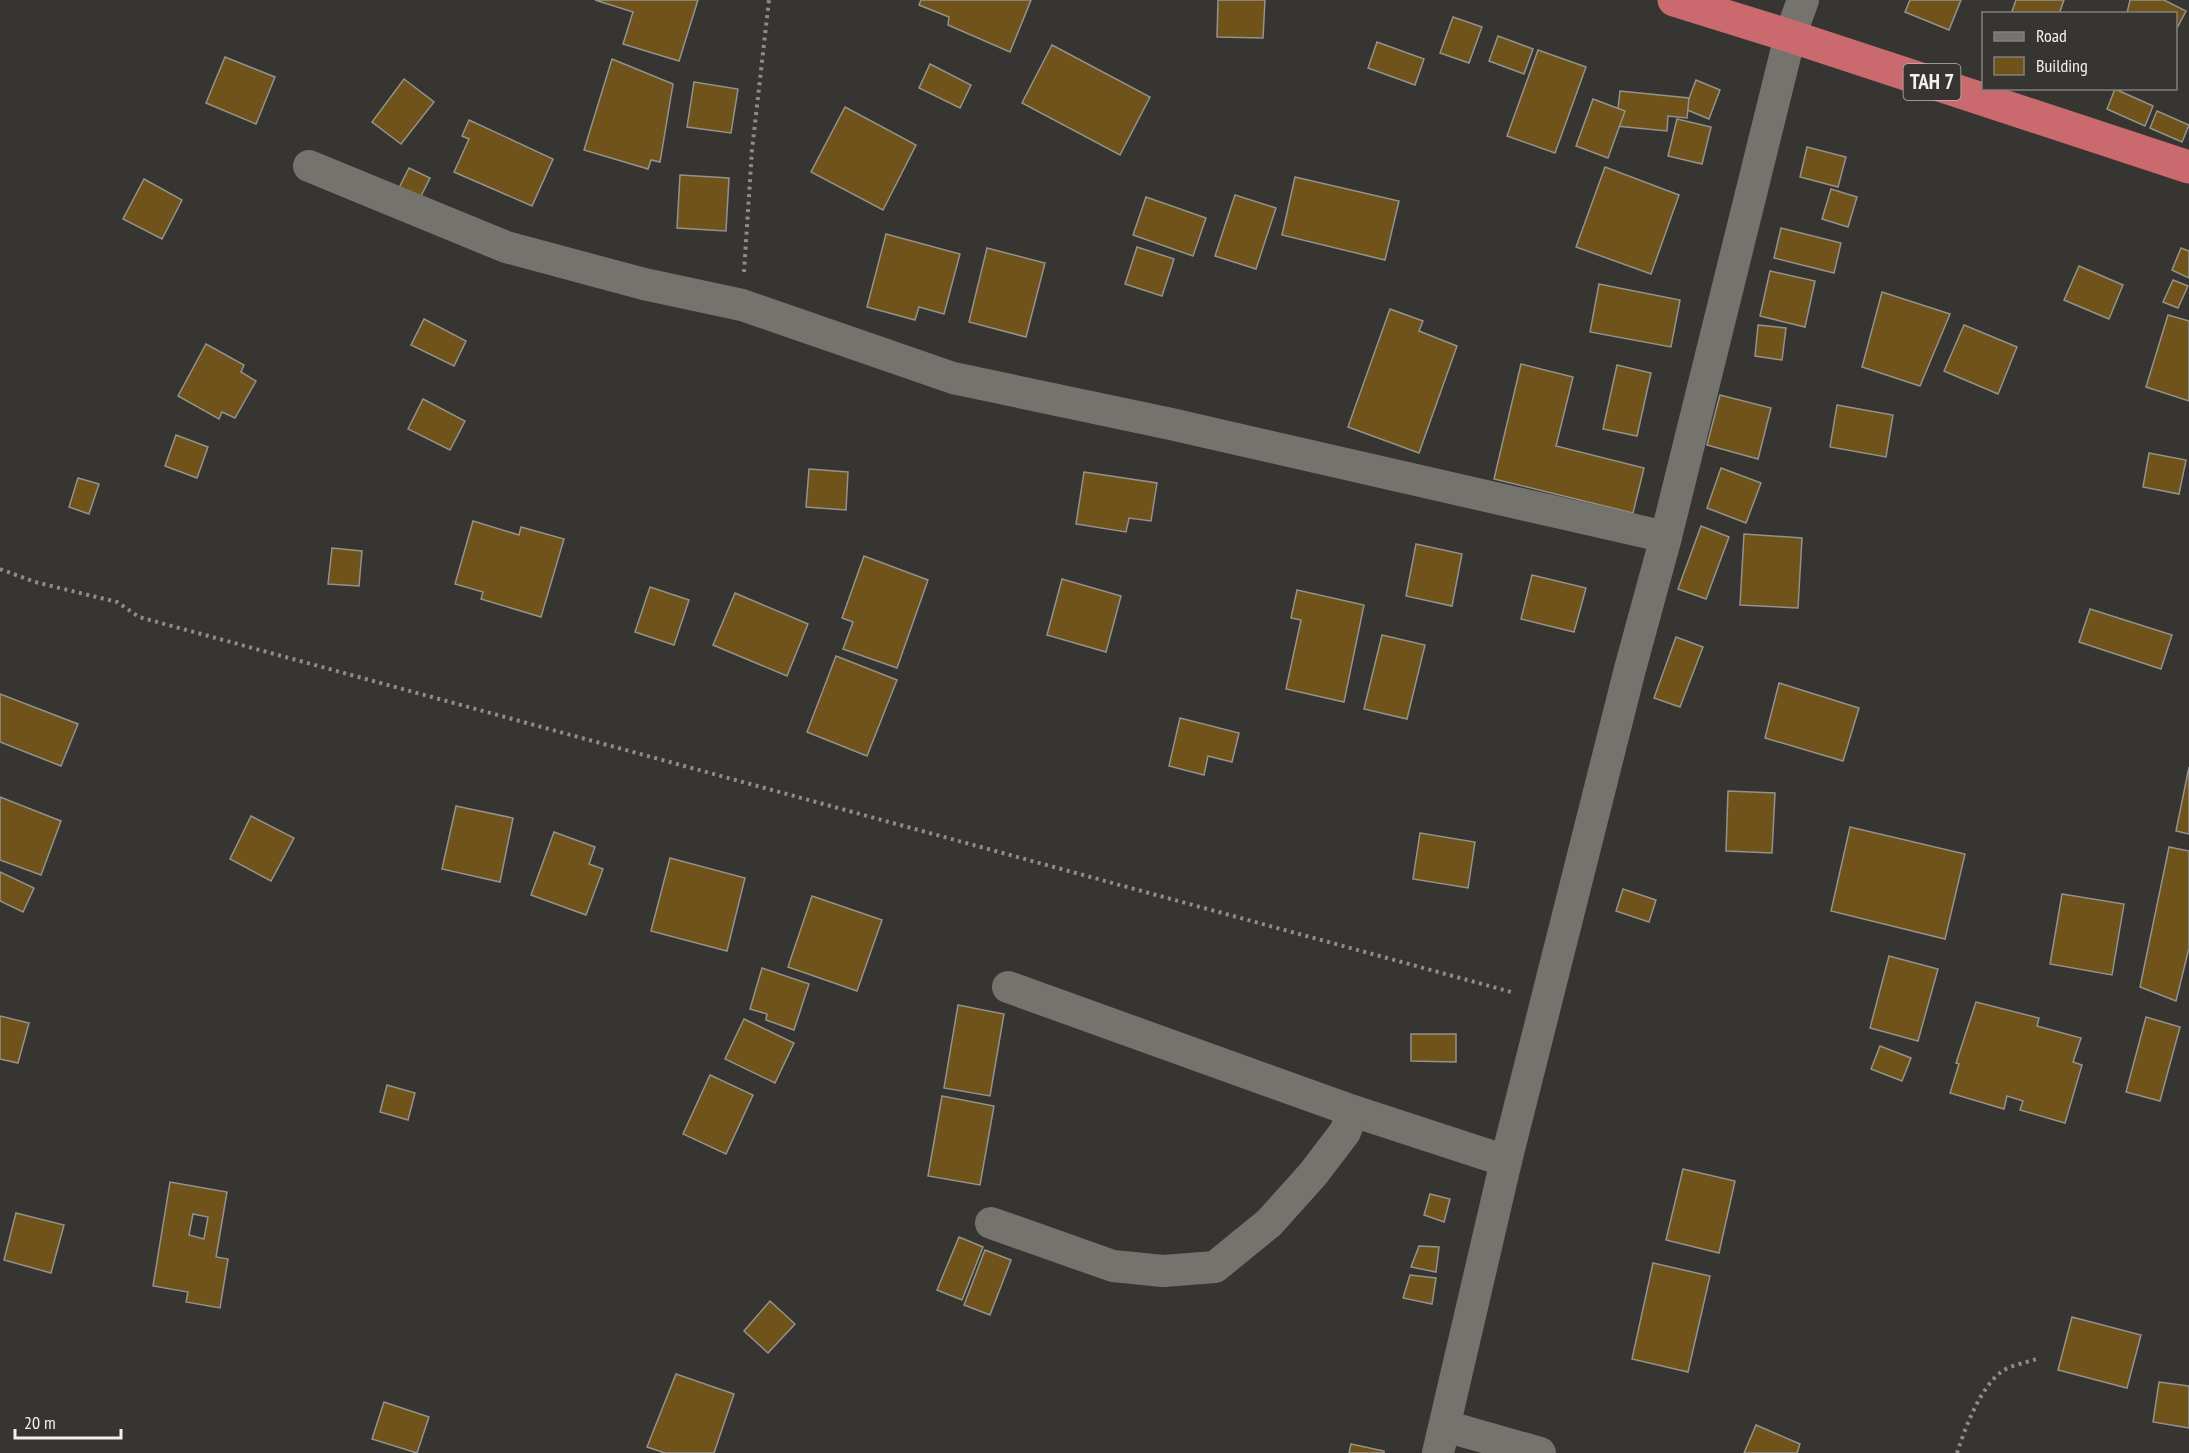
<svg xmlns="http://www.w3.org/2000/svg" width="2189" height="1453" viewBox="0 0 2189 1453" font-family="'PT Sans Narrow',sans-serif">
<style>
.building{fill:#6f531a;stroke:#94928d;stroke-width:1.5;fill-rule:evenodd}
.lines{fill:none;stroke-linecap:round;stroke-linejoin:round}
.path{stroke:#8f8d8a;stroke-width:4;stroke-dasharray:3 4.5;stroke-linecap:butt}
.minor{stroke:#75736e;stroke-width:32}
.trunk{stroke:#ca6a6f;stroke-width:33}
.labels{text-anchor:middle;stroke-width:6;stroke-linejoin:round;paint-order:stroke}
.shield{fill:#373531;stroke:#bbb9b6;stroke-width:1.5}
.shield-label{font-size:21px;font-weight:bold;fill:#f3f1ef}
</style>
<rect width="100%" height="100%" fill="#373531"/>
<g class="building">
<polygon points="595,0 698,0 679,61 623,44 633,12"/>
<polygon points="921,0 1031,0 1010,52 948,25 949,17 919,5"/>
<polygon points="1218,0 1265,0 1263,38 1217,37"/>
<polygon points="1910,0 1961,0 1949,30 1905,12"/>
<polygon points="2016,0 2064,0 2059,14 2011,14"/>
<polygon points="2130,0 2164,0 2186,11 2176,30 2176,14 2129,14 2127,13"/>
<polygon points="1453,17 1482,27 1469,63 1440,53"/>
<polygon points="1498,36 1533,49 1524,74 1489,61"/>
<polygon points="1377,42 1424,59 1415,85 1368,68"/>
<polygon points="1052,45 1150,97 1120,155 1022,103"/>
<polygon points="1538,50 1586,67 1555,153 1507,136"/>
<polygon points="225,57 275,77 256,124 206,103"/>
<polygon points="612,59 673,84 660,162 651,160 648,169 584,150"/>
<polygon points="930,64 971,85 960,108 919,88"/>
<polygon points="404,79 434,102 401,144 372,122"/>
<polygon points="1696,80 1720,90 1709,119 1685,109"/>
<polygon points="694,82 738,89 731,133 687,127"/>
<polygon points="2115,89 2153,106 2145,126 2107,109"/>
<polygon points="1620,91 1689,98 1687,118 1668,116 1667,131 1616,126"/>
<polygon points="1593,99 1625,111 1608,158 1576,146"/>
<polygon points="845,107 916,145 883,210 811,172"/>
<polygon points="2157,111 2189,125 2182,142 2150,128"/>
<polygon points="1677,119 1711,127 1702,164 1668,156"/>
<polygon points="469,120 553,159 532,206 454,172 469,139 462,136"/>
<polygon points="1807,147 1846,157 1838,187 1800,177"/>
<polygon points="1605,167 1679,195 1651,274 1576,247"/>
<polygon points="409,168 430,178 417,204 396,194"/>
<polygon points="680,175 729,178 726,231 677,228"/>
<polygon points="1295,177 1399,201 1385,260 1282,235"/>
<polygon points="144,179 182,200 162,239 123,219"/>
<polygon points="1831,189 1857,197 1848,227 1822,219"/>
<polygon points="1235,195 1276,208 1256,269 1215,256"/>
<polygon points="1146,197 1206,218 1193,256 1133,235"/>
<polygon points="1781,228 1841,243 1834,273 1774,258"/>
<polygon points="886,234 960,254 944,314 919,307 915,320 867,307"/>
<polygon points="1137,247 1174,259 1162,296 1125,284"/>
<polygon points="987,248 1045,263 1026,337 969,322"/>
<polygon points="2181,248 2189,251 2189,278 2172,270"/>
<polygon points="2079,266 2123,285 2109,319 2064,300"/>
<polygon points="1770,271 1815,281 1805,327 1760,316"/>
<polygon points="2173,280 2188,286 2178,308 2163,302"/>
<polygon points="1599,284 1680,300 1671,347 1590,332"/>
<polygon points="1882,292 1950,314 1920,386 1862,367"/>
<polygon points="1390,309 1423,321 1419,331 1457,346 1419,453 1348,427"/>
<polygon points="2168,315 2189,321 2189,401 2146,387"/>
<polygon points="424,319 466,341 454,366 411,345"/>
<polygon points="1758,325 1786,328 1782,360 1755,356"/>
<polygon points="1964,325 2017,347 1998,394 1944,371"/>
<polygon points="206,344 244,365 241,372 256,381 235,418 222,412 219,419 178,396"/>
<polygon points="1521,364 1573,377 1556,446 1644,468 1633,513 1494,479"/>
<polygon points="1617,365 1651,373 1637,436 1603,429"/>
<polygon points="1720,395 1771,408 1758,459 1707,445"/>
<polygon points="423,399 465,421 450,450 408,429"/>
<polygon points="1837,405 1893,415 1886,457 1830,447"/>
<polygon points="176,435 208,447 197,478 165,466"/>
<polygon points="2149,453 2186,460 2179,494 2143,487"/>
<polygon points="1721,468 1761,483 1746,523 1707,508"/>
<polygon points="809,469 848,472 846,510 806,507"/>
<polygon points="1084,472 1157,483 1151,521 1129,518 1126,532 1076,524"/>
<polygon points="78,478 99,484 89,514 69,507"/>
<polygon points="473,521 519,535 521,527 564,539 541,617 481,599 483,592 455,584"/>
<polygon points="1701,526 1729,537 1706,599 1678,589"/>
<polygon points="1744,534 1802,538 1798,608 1740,605"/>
<polygon points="1416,544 1462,554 1452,606 1406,596"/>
<polygon points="332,548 362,551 359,586 328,584"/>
<polygon points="864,556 928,580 897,668 843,649 853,622 842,618"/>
<polygon points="1532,575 1586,588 1574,632 1521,619"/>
<polygon points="1062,579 1121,596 1106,652 1047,635"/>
<polygon points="650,587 689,600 674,645 635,632"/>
<polygon points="1297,590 1364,605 1344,702 1286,689 1301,620 1291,618"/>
<polygon points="735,593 808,624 787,676 713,645"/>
<polygon points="2090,609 2172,635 2161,669 2079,642"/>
<polygon points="1382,635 1425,645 1407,719 1364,709"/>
<polygon points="1676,637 1703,647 1680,707 1654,698"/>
<polygon points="836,656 897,680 867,756 807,732"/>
<polygon points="1779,683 1859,708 1843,761 1765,738"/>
<polygon points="0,694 78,724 61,766 0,742"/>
<polygon points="1180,718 1239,733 1232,762 1208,756 1204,775 1169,766"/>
<polygon points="2189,767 2189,834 2176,831"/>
<polygon points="1728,791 1775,793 1772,853 1726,851"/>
<polygon points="0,797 61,821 41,875 0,860"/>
<polygon points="456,806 513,818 500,882 442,869"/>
<polygon points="251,816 294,838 271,881 230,859"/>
<polygon points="1850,827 1965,854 1945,939 1831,911"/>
<polygon points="554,832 595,847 589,864 603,869 586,915 531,895"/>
<polygon points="1420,833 1475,842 1468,888 1413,879"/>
<polygon points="2169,847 2189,851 2189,948 2176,1001 2140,987"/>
<polygon points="670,858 745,878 727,951 651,931"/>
<polygon points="0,872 34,888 23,912 0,901"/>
<polygon points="1623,889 1656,900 1649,922 1616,911"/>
<polygon points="2062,894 2124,904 2112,975 2050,964"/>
<polygon points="812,896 882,920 857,991 788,967"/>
<polygon points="1889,956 1938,969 1918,1041 1870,1028"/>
<polygon points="762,968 809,984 794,1030 766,1020 767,1014 750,1009"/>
<polygon points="1976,1002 2039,1018 2037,1026 2081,1038 2073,1062 2082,1065 2065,1123 2020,1110 2023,1101 2007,1096 2004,1109 1950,1093 1959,1064 1956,1063"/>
<polygon points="958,1005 1004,1014 990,1096 944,1088"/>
<polygon points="0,1016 29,1023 18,1063 0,1059"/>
<polygon points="2146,1017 2180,1027 2160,1101 2126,1092"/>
<polygon points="744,1019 794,1043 775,1083 725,1059"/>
<polygon points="1411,1034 1456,1034 1456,1062 1411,1061"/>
<polygon points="1880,1046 1911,1058 1902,1081 1871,1069"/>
<polygon points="710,1075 753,1095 726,1154 683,1134"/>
<polygon points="387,1085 415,1093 408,1120 380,1112"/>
<polygon points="942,1096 994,1106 980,1185 928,1176"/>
<polygon points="1683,1169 1735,1181 1719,1253 1666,1240"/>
<path d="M170 1182 227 1192 216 1257 228 1259 220 1308 186 1302 188 1292 153 1286ZM193 1214 208 1217 204 1239 189 1235Z"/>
<polygon points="1430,1194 1450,1199 1444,1222 1424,1215"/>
<polygon points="16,1213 64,1225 51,1273 4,1260"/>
<polygon points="959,1237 983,1247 962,1300 937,1290"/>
<polygon points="1419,1246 1439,1247 1436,1272 1411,1267"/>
<polygon points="985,1250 1011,1260 990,1315 964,1305"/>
<polygon points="1653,1263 1710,1276 1688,1372 1632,1359"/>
<polygon points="1410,1275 1436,1278 1432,1304 1403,1298"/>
<polygon points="770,1301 795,1324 768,1353 744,1331"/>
<polygon points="2072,1317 2141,1335 2127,1388 2058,1370"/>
<polygon points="676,1374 734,1394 714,1453 665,1453 647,1447"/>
<polygon points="2159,1382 2189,1386 2189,1428 2153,1422"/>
<polygon points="384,1402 429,1417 417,1453 372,1439"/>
<polygon points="1756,1425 1800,1444 1797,1453 1744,1453"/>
<polygon points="1351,1444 1384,1451 1384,1453 1349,1453"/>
</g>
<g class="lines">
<g class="path">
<polyline points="744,272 752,150 769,0"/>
<polyline points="0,569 35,582 117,602 139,617 1515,993"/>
<path d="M1957 1453C1966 1426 1979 1390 2001 1372 2010 1365 2026 1363 2036 1359"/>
</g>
<g class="minor">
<polyline points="309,166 506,247 644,284 742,305 953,378 1171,424 1666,537"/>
<polyline points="1008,987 1353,1111 1506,1161"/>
<polyline points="991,1223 1113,1266 1163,1271 1215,1267 1269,1223 1313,1174 1345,1132 1353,1111"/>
<polyline points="1445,1426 1540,1453"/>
<polyline points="1438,1453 1506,1161 1630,669 1666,537 1790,36 1803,0"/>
</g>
<polyline class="trunk" points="1674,0 1790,36 2189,167"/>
</g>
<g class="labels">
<rect class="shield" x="1903.5" y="64" width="57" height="36" rx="4.5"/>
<g class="shield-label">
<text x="1932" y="89">TAH 7</text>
</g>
</g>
<rect x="1982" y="12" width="195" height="78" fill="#373531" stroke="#82807d" stroke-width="1.5"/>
<rect x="1994" y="32" width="30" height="9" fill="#75736e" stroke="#82807d" stroke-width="1.5"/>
<text x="2036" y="42" font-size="18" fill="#f3f1ef">Road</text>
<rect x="1994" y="57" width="30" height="18" fill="#6f531a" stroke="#82807d" stroke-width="1.5"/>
<text x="2036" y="72" font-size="18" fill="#f3f1ef">Building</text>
<path d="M15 1429v9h106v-9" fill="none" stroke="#f3f1ef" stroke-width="3"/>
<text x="24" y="1429" font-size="18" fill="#f3f1ef" stroke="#373531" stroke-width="4.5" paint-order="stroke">20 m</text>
</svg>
